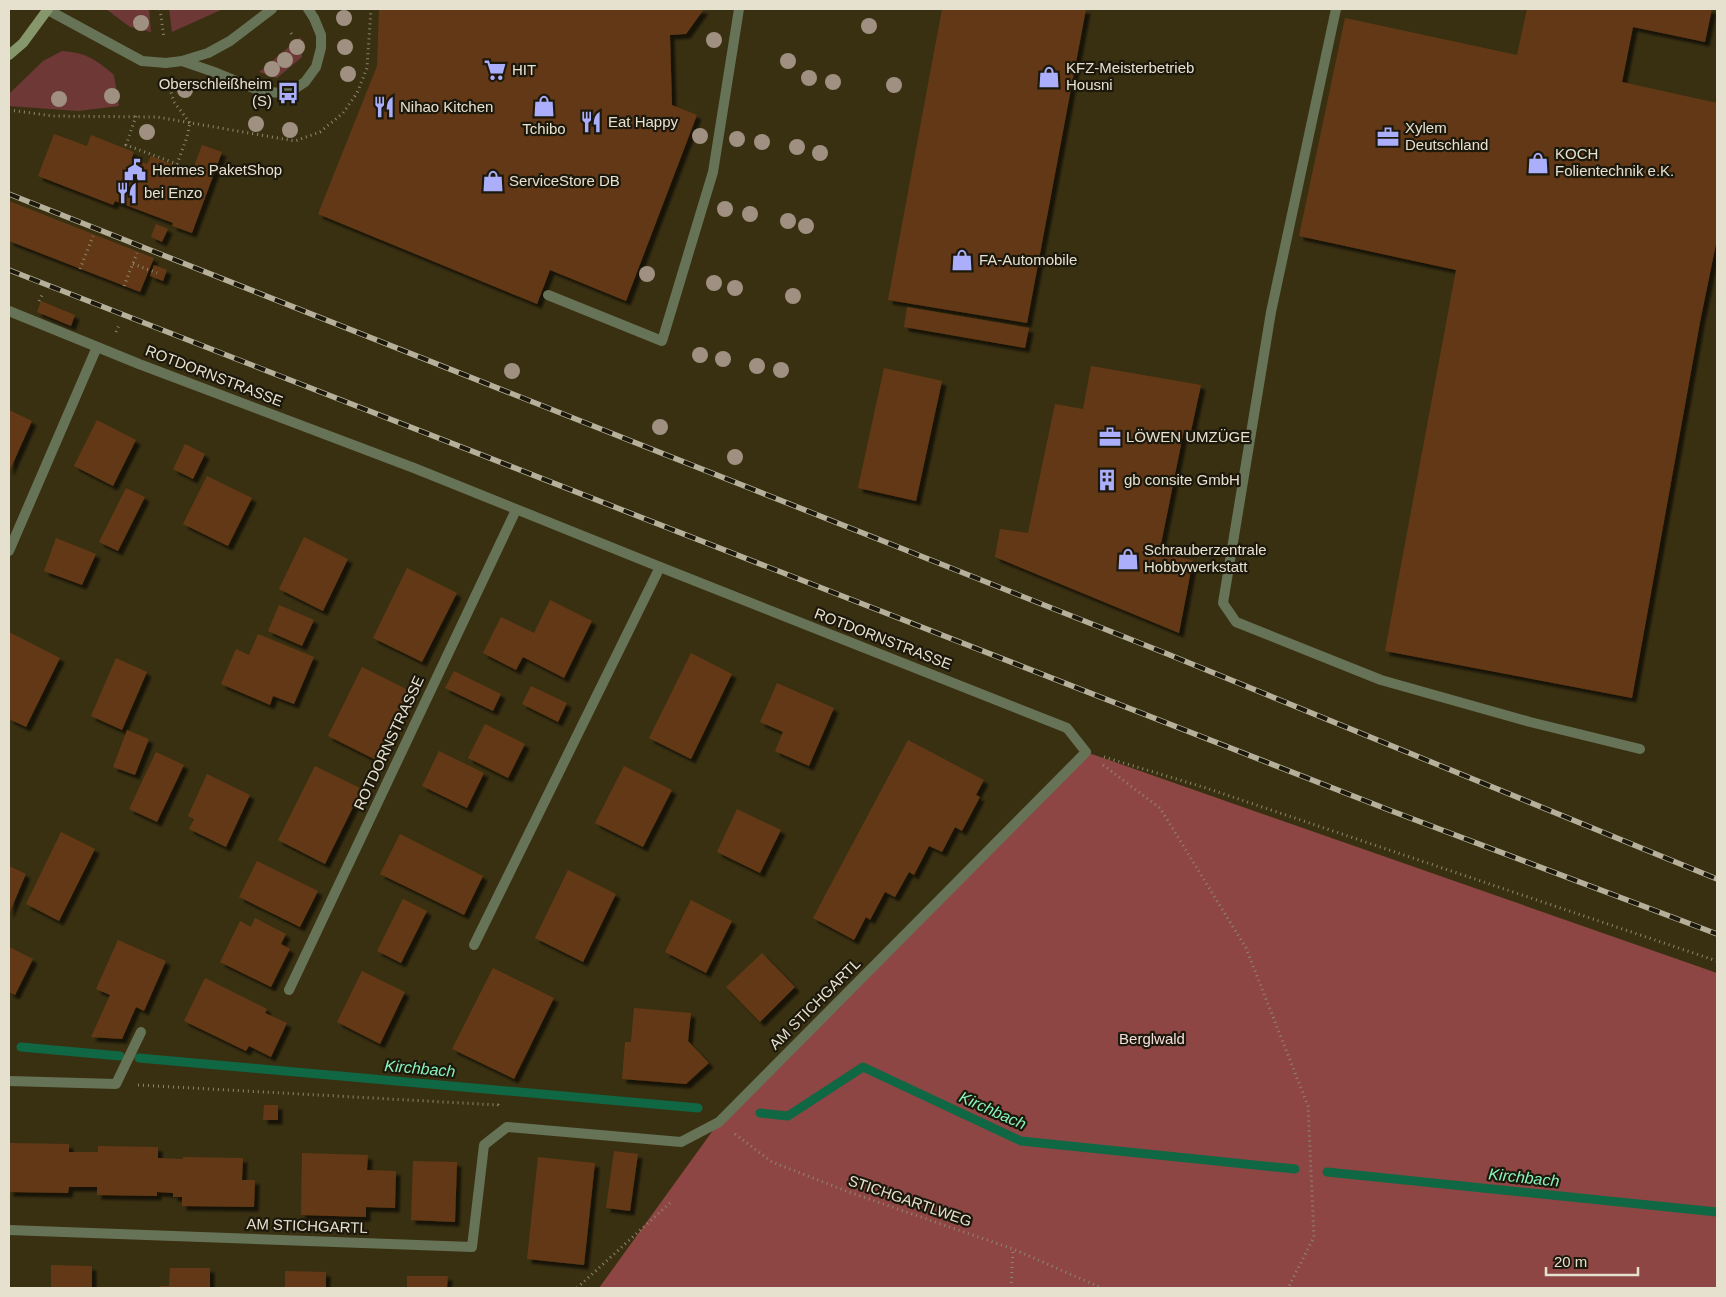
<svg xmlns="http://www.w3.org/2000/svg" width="1726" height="1297" viewBox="0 0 1726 1297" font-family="Arial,sans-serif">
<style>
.green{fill:#6d3836}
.forest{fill:#8e4644}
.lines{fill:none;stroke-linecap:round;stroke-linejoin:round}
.stream{stroke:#0f6744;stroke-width:9}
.building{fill:#633914;filter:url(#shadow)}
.path{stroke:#8e876f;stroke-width:3;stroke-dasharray:1 4;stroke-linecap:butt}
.lane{stroke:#677357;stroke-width:10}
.street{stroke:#677357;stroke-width:10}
.secondary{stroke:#86976b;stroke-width:10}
.rail-casing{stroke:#b6b09a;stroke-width:5.5}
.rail{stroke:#1d180c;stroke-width:4;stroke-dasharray:11;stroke-linecap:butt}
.tree{fill:#a09081}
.labels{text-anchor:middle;stroke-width:4.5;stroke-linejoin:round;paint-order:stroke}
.poi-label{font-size:15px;fill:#e6e1cf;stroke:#1d180c;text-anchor:start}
.street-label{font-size:15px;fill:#e6e1cf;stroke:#1d180c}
.park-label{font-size:15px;fill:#f5dedc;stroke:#1d180c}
.water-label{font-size:16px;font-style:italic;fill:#86f3bc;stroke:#1d180c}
</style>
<defs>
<filter id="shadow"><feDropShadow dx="4.5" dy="4.5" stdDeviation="1" flood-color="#0009"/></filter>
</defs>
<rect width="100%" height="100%" fill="#393012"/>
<g class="green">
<polygon points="106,9 149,9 151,32 130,27"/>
<polygon points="169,9 223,9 172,32"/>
<polygon points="301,37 302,57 277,78 259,72"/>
<path d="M62 51C87 53 95 59 114 75L119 106 78 111 9 106V94L43 61Z"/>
</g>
<polygon class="forest" points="1086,752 1717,973 1717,1288 599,1288 719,1122"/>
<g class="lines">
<g class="stream">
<polyline points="21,1047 120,1056"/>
<polyline points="139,1058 698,1108"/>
<polyline points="760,1113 788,1116 863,1067 1021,1141 1295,1169"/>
<polyline points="1327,1172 1717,1212"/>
</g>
</g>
<g class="building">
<polygon points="379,9 704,9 686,34 670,35 672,105 697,115 626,301 550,270 537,304 318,214 377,66"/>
<polygon points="942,9 1086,9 1027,323 888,300"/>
<polygon points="1527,9 1712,9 1705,42 1633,27 1622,82 1717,103 1717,239 1700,322 1632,698 1385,651 1456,270 1299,236 1345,18 1517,55"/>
<polygon points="54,134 87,146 91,135 134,152 132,158 147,164 151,156 192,172 202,145 222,152 192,233 172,226 173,223 115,201 113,205 38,176"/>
<polygon points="9,201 154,258 140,292 9,241"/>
<polygon points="156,224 168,229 162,242 151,237"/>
<polygon points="154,265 167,270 163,281 150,276"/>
<polygon points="41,301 75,315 71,326 37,312"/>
<polygon points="907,307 1029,328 1025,348 904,327"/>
<polygon points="1091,366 1201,385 1191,431 1184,430 1159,554 1193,560 1179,633 995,557 1000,529 1028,533 1055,404 1083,409"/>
<polygon points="884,368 942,381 916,501 858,488"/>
<polygon points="9,410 32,421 9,472"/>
<polygon points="97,420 136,440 113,486 74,466"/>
<polygon points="185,444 205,454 193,479 173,469"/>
<polygon points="207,476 252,498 228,546 183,524"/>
<polygon points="126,488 145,497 118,551 99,542"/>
<polygon points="304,537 348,559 323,611 279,589"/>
<polygon points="56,538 96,554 82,585 44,571"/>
<polygon points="407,568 457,593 422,662 373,638"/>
<polygon points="550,600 592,621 564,678 523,657 516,670 483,653 501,617 534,633"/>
<polygon points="279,605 314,620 302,646 268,631"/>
<polygon points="9,632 60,658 26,727 9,719"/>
<polygon points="258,634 314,657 294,704 273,696 270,705 221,684 236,649 249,655"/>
<polygon points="691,653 732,674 691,759 649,738"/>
<polygon points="116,658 147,672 122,730 91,716"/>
<polygon points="362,667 410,691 376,760 328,736"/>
<polygon points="454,671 501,694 493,711 445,688"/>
<polygon points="777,683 834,708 809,766 775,751 783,732 760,722"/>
<polygon points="531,686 567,703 558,722 522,704"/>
<polygon points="485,724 525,744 508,778 468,758"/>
<polygon points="127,730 149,739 135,775 113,767"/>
<polygon points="908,740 984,780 976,795 980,797 962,831 955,827 942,852 929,846 914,875 909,872 895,897 885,892 870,920 866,917 854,940 813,918"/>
<polygon points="439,751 484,773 467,808 422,786"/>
<polygon points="156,752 184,765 157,822 129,809"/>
<polygon points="315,766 362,789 325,864 278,840"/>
<polygon points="624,766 672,790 643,847 595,823"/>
<polygon points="207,774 250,795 226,847 189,829 194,819 188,816"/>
<polygon points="737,809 781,830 760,873 717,852"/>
<polygon points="61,832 95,849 59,921 26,904"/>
<polygon points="400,834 483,876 464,915 380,874"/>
<polygon points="257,861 318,891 300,927 239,897"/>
<polygon points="9,866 26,874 9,914"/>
<polygon points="568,870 616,894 583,962 535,938"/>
<polygon points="403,899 427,911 401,963 377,951"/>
<polygon points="691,900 732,921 706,973 665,952"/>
<polygon points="255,918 286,934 281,944 290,949 271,987 220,962 240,921 251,927"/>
<polygon points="118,940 166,961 144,1011 136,1007 122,1039 91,1037 110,995 96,989"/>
<polygon points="9,947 33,959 15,995 9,992"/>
<polygon points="762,953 795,987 760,1022 726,987"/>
<polygon points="493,968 554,998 514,1079 452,1049"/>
<polygon points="362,971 405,992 380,1044 337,1022"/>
<polygon points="205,978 267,1009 265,1013 287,1023 271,1057 249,1046 246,1051 184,1021"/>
<polygon points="634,1008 691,1013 688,1041 709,1063 686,1084 622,1079 625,1042 631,1042"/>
<polygon points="264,1105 278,1105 278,1120 263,1120"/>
<polygon points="10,1143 69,1144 69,1152 98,1152 98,1146 158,1147 158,1158 183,1159 183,1157 243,1158 242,1180 255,1180 254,1207 182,1206 182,1197 173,1197 173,1193 157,1192 157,1196 97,1195 97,1187 69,1187 68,1193 9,1192"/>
<polygon points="614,1151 638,1154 630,1211 606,1208"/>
<polygon points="302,1153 368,1155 367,1170 396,1171 395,1208 366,1207 366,1217 301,1215"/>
<polygon points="538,1157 595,1163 584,1265 527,1259"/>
<polygon points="413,1161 457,1162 455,1222 411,1220"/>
<polygon points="51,1265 92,1266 92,1288 51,1288"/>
<polygon points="170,1268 210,1268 210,1288 159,1288 160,1286 169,1286"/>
<polygon points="285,1271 326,1272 326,1288 285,1288"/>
<polygon points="407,1276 448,1276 447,1288 407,1288"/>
</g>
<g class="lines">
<g class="path">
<polyline points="160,9 164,38"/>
<polyline points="291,33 293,36"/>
<polyline points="168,83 174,102 190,123"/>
<polyline points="9,110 53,116 157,117 295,141 320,132 343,113 357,93 367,68 371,9"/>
<polyline points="136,116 126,145 177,164 187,137 190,123"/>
<polyline points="133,264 157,273"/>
<polyline points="80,269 93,236"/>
<polyline points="124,286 137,253"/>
<polyline points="39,301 43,293"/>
<polyline points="116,332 120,323"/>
<polyline points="1104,757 1206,788 1717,961"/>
<polyline points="1103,765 1160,808 1246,948 1308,1106 1314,1237 1288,1288"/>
<polyline points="138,1085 498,1105 499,1108"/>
<polyline points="735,1134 772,1162 846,1191 1013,1249 1102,1288"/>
<polyline points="577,1288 671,1202"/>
<polyline points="1011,1288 1013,1249"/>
</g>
<g class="lane">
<polyline points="1336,9 1271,312 1223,603 1236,622 1381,680 1530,722 1640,749"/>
<polyline points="182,61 217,73 263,92 288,93 305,82 316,67 321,48 321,35 314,18 308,9"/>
<polyline points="548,295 662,341 713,172 739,9"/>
<polyline points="9,551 97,347"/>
<polyline points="474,945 660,567"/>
<polyline points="289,990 516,510"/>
<polyline points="9,1081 116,1084 141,1032"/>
</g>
<g class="street">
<polyline points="48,10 142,61 166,63 182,61 208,53 230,41 272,9"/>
<polyline points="9,311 139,364 414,468 660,567 1067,728 1086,752 719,1122 681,1142 507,1127 484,1145 472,1247 9,1230"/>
</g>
<polyline class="secondary" points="9,55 23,43 48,9"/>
<g class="rail-casing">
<g id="rail">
<polyline points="9,194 1165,653 1717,879"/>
<polyline points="9,270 1389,810 1717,934"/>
</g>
</g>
<use href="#rail" class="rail"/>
</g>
<g class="tree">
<circle cx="344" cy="18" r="8"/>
<circle cx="141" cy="23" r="8"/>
<circle cx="869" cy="26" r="8"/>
<circle cx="714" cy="40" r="8"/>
<circle cx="297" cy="47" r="8"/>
<circle cx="345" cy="47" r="8"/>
<circle cx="285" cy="60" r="8"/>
<circle cx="788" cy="61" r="8"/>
<circle cx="272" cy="69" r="8"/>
<circle cx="348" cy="74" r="8"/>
<circle cx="809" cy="78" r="8"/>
<circle cx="833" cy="82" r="8"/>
<circle cx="894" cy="85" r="8"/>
<circle cx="185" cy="90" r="8"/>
<circle cx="112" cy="96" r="8"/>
<circle cx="59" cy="99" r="8"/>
<circle cx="256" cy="124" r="8"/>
<circle cx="290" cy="130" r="8"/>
<circle cx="147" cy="132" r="8"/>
<circle cx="700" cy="136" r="8"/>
<circle cx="737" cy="139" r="8"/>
<circle cx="762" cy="142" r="8"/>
<circle cx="797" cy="147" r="8"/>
<circle cx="820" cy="153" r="8"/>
<circle cx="725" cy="209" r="8"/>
<circle cx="750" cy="214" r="8"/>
<circle cx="788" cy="221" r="8"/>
<circle cx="806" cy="226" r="8"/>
<circle cx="647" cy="274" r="8"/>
<circle cx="714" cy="283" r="8"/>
<circle cx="735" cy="288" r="8"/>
<circle cx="793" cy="296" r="8"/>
<circle cx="700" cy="355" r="8"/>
<circle cx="723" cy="359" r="8"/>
<circle cx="757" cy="366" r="8"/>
<circle cx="781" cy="370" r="8"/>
<circle cx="512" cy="371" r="8"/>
<circle cx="660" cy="427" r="8"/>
<circle cx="735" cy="457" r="8"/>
</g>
<defs>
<g id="supermarket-bare" transform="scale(1.725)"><path d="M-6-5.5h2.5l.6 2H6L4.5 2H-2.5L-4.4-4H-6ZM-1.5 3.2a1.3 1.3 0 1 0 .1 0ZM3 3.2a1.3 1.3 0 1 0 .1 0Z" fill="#abaffb" stroke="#1d180c" stroke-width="2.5" paint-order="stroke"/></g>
<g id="shop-bare" transform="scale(1.725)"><path d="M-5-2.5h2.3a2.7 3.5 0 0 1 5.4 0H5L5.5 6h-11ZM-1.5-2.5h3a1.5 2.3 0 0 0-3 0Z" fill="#abaffb" stroke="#1d180c" stroke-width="2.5" paint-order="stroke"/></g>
<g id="bus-bare" transform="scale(1.725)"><path d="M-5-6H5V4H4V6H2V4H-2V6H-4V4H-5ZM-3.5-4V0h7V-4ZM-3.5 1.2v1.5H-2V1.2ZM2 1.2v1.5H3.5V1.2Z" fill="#abaffb" stroke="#1d180c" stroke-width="2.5" paint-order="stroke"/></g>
<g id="restaurant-bare" transform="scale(1.725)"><path d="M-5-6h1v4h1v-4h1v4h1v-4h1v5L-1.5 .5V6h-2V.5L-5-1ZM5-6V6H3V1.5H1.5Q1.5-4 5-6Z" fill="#abaffb" stroke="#1d180c" stroke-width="2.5" paint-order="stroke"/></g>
<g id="office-bare" transform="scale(1.725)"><path d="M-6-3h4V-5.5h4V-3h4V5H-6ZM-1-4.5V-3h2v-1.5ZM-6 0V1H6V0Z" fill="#abaffb" stroke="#1d180c" stroke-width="2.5" paint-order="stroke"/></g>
<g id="civic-bare" transform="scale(1.725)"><path d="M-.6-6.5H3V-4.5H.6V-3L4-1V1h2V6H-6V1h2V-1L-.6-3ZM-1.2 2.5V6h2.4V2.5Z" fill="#abaffb" stroke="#1d180c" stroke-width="2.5" paint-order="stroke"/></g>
<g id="building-bare" transform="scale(1.725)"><path d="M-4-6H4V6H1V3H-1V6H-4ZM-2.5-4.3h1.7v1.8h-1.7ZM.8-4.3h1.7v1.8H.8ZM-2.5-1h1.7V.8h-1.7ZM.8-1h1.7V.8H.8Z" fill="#abaffb" stroke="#1d180c" stroke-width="2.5" paint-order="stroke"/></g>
</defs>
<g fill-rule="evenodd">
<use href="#supermarket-bare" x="495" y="70"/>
<use href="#shop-bare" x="1049" y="77"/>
<use href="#bus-bare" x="288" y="93"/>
<use href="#shop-bare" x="544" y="106"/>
<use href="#restaurant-bare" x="384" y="107"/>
<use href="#restaurant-bare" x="591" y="122"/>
<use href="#office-bare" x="1388" y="137"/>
<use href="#shop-bare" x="1538" y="163"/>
<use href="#civic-bare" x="135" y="170"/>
<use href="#shop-bare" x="493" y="181"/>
<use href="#restaurant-bare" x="127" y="193"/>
<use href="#shop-bare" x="962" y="260"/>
<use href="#office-bare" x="1110" y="437"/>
<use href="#building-bare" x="1107" y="480"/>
<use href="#shop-bare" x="1128" y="559"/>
</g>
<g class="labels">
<g class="poi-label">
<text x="1066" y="73">KFZ-Meisterbetrieb<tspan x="1066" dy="17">Housni</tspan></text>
<text x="512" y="75">HIT</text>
<text x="272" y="89" text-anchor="end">Oberschleißheim<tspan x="272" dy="17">(S)</tspan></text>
<text x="400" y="112">Nihao Kitchen</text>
<text x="608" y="127">Eat Happy</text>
<text x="1405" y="133">Xylem<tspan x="1405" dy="17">Deutschland</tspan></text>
<text x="544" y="134" text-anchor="middle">Tchibo</text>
<text x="1555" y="159">KOCH<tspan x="1555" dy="17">Folientechnik e.K.</tspan></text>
<text x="152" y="175">Hermes PaketShop</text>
<text x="509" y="186">ServiceStore DB</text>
<text x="144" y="198">bei Enzo</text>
<text x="979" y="265">FA-Automobile</text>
<text x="1126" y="442">LÖWEN UMZÜGE</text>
<text x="1124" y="485">gb consite GmbH</text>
<text x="1144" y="555">Schrauberzentrale<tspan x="1144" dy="17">Hobbywerkstatt</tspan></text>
</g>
<g class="street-label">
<text transform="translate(214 376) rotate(21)" y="5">ROTDORNSTRASSE</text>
<text transform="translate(883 639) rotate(21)" y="5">ROTDORNSTRASSE</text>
<text transform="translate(389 743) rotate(-65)" y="5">ROTDORNSTRASSE</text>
<text transform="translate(815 1004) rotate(-45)" y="5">AM STICHGARTL</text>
<text transform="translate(910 1201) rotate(19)" y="5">STICHGARTLWEG</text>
<text transform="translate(307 1226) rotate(2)" y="5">AM STICHGARTL</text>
</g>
<g class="park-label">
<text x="1152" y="1044">Berglwald</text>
</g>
<g class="water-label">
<text transform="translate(420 1068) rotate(5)" y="6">Kirchbach</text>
<text transform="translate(993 1110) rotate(24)" y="6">Kirchbach</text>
<text transform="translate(1524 1177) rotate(6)" y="6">Kirchbach</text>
</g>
</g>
<rect width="1726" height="1297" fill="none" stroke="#e6e1cf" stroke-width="20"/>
<path d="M1546 1267v8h92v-8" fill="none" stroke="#e6e1cf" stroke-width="2.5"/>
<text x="1554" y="1267" font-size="15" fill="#e6e1cf" stroke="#1d180c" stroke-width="4" paint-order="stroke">20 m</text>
</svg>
